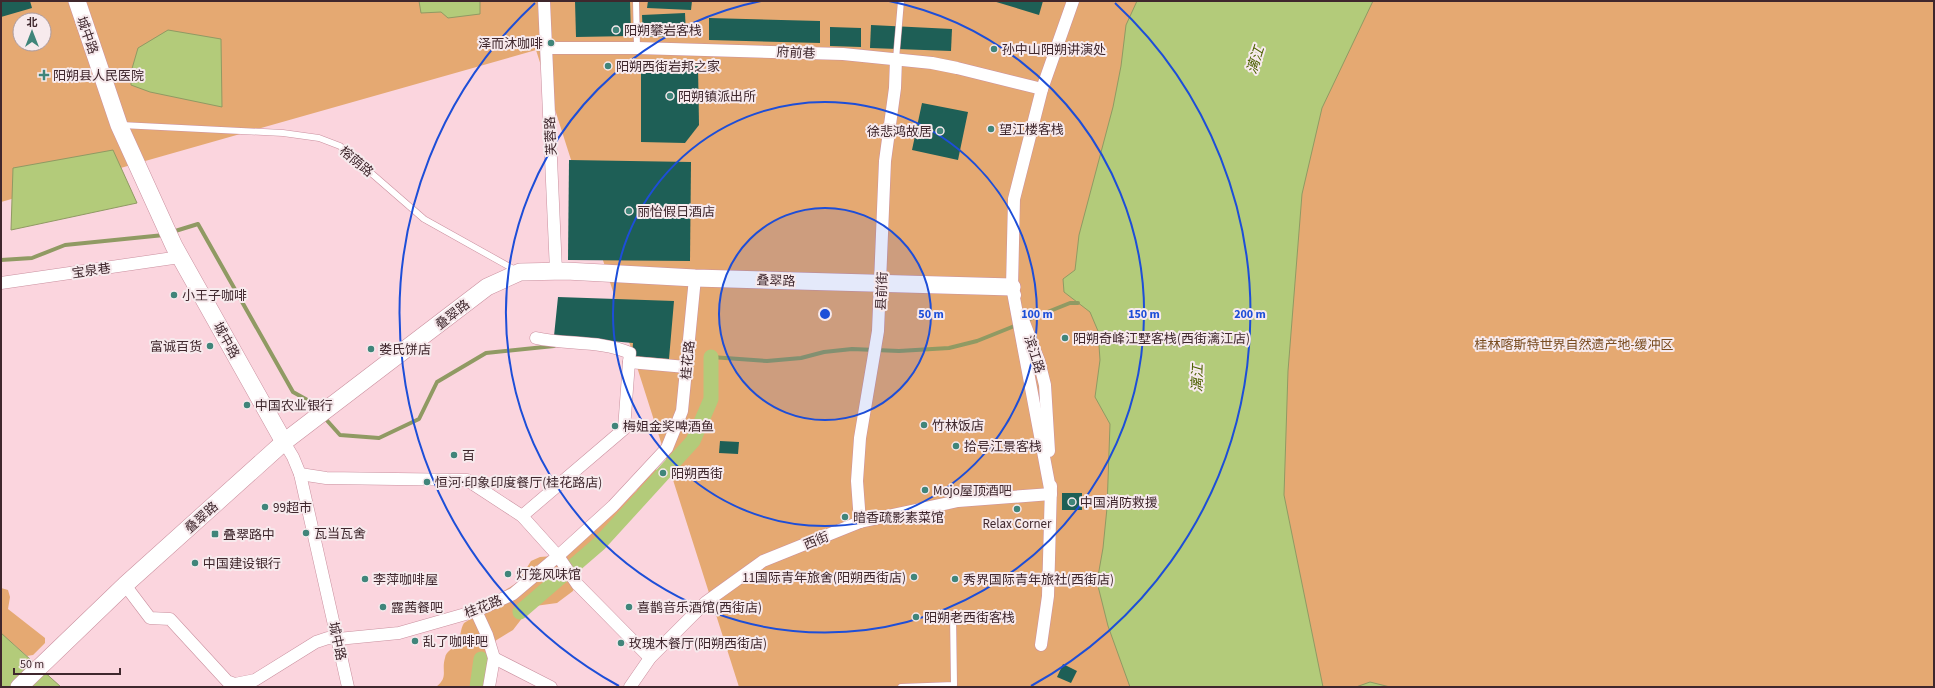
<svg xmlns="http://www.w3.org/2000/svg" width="1935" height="688" viewBox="0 0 1935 688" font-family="'Source Sans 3','Noto Sans SC',sans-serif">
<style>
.green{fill:#e5a972;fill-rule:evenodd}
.water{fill:#b3cb7a;stroke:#909a63}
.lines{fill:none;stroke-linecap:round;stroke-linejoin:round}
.stream{stroke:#909a63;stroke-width:4}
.canal{stroke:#b3cb7a;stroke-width:15}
.building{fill:#1e5f56}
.lane-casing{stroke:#ca909f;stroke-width:7}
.street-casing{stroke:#ca909f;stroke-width:13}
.secondary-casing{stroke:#ca909f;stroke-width:18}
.lane{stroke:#fff;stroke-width:6}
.street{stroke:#fff;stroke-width:12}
.secondary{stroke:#fff;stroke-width:17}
.ring{fill:none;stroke:#1d4ed8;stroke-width:2}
.poi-dot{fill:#40857a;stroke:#f7eaed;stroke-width:1.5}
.labels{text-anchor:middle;stroke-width:4;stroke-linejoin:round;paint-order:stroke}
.poi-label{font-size:13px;fill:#3f272d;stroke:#f7eaed;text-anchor:start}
.street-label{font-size:13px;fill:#3f272d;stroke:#f7eaed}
.park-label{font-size:13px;fill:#794c20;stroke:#f7eaed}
.water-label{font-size:14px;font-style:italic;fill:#4c6000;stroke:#f7eaed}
.centre{fill:#1d4ed8;stroke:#f7eaed;stroke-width:2}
.ring-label{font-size:12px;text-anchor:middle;font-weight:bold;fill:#1d4ed8;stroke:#f7eaed;stroke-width:4;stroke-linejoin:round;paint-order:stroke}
</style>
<rect width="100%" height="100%" fill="#fbd5de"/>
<g class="green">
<path d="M1 1H1934V687H739L536 50 1 202ZM20 20H44V44H20Z"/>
<path d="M656 469 658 472 604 533 583 565 573 591 557 603 535 606 523 617 513 630 495 641 487 657 482 687H436C449 677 441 671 445 658 446 651 453 649 457 644 461 638 460 629 464 623L472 618 493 598 518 582 531 561 540 557 566 555 636 491 645 478Z"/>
<polygon points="1,588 8,590 10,597 8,609 45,638 45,643 33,655 27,656 1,633"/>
</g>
<g class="water">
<polygon points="419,1 480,1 480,14 448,18 441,12 421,13"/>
<polygon points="1137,1 1373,1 1322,108 1302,194 1288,371 1284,495 1323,687 1130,687 1108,626 1097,582 1103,548 1107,508 1110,424 1095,397 1100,360 1098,331 1090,312 1064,292 1063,279 1075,270 1079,235 1113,107 1121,66 1126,25"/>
<polygon points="168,30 221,39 222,107 150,92 131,85 131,72 138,48"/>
<polygon points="113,150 137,203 11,230 13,168"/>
<polygon points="1,633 61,687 1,687"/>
<polygon points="1370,682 1390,687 1356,687"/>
</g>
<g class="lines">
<g class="stream">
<polyline points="172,232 198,224 293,392 311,402 319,411"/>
<polyline points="1,260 32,258 65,245 164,235"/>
<polyline points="1025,321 1070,303 1078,303"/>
<polyline points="711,357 767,361 801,358 824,352 852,349 899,351 949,348 977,341 1017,325"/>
<polyline points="323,416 340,435 379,438 419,419 437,382 486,353 554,346"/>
</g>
<g class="canal">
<polyline points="520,612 600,543 693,441 711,399 711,357"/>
<polyline points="477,687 481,659"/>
</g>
</g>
<g class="building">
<polygon points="1,1 30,1 32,8 1,17"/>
<polygon points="575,1 630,1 631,36 576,37"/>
<polygon points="648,1 692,1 691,10 647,8"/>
<polygon points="993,1 1043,1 1039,15"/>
<polygon points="685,13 686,36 643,37 642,15"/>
<polygon points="709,18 820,21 820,43 709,40"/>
<polygon points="871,25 952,29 951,51 870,48"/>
<polygon points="830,27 861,28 861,47 830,46"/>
<polygon points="698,66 699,125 685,143 641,142 641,68"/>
<polygon points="922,103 968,112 958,160 912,150"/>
<polygon points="569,160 691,162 690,261 568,260"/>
<polygon points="558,297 674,301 669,359 632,356 633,343 554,336"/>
<polygon points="720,441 739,442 738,454 719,453"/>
<rect x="1062" y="493" width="20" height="17"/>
<polygon points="1063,664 1077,671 1071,683 1057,677"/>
</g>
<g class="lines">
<g class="lane-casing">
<g id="lane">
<polyline points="636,1 637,48"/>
<polyline points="896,59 901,1"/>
<polyline points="121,125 283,133 319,138 340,146 424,219 517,271"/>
<polyline points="901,687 954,685 953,614"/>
</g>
</g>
<g class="street-casing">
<g id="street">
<polyline points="544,1 556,271 563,271"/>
<polyline points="546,48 637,48 843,54 932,63 957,68 1042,89"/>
<polyline points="1,283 180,257"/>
<polyline points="1015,295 1012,287 1014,199 1042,89 1073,1"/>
<polyline points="1023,320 1039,361 1045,385 1049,451"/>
<path d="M536 338C567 345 600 340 630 353L629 362 686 367"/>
<polyline points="284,442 293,457 300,474 348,687"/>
<polyline points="300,474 326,478 467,480 522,516 558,556 577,584 650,658"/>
<polyline points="522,516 624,429 629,362"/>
<polyline points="860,522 857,481 860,438 878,331 885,161 895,88 896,59"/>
<polyline points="125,585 150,618 170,619 227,681 235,684 255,680 316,642 328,638 338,639 399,633 476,611 513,594 558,556 613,506 667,448 682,411 695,278"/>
<polyline points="476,611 487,635 494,658 489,687"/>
<polyline points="1041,645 1048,596 1051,486"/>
<polyline points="494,658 551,687"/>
<polyline points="630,687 650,658 706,602 763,561 860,522 958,501 1051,494 1012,287 1005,287"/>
</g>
</g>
<g class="secondary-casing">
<g id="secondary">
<polyline points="77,1 119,125 174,246 284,442"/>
<polyline points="19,687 125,585 284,442 487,287 520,272 566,271 695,278 1012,287"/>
</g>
</g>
<use href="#lane" class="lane"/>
<use href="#street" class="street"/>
<use href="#secondary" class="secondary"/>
</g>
<circle cx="825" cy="314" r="106" fill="#1d4ed8" fill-opacity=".12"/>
<g class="ring">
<circle cx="825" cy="314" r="106"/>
<circle cx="825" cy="314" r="212"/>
<path d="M889 1A319 319 0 1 1 761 1"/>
<path d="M619 686A425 425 0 0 1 535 3M1115 3A425 425 0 0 1 1031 686"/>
</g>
<g class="poi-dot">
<circle cx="616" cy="30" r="4"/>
<circle cx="551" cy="43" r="4"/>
<circle cx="994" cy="49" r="4"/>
<circle cx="608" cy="66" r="4"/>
<path d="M42 69h4v4h4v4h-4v4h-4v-4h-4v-4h4z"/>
<circle cx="670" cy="96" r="4"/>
<circle cx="991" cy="129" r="4"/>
<circle cx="940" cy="131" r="4"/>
<circle cx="629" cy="211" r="4"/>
<circle cx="174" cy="295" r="4"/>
<circle cx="1065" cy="338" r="4"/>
<circle cx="210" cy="346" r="4"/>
<circle cx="371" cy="349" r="4"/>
<circle cx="247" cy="405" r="4"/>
<circle cx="924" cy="425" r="4"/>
<circle cx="615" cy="426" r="4"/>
<circle cx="956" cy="446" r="4"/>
<circle cx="454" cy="455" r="4"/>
<circle cx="663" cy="473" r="4"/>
<circle cx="427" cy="482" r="4"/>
<circle cx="925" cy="490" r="4"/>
<circle cx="1072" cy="502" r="4"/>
<circle cx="265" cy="507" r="4"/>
<circle cx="1017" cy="509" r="4"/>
<circle cx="845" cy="517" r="4"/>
<circle cx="306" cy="533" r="4"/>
<rect x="211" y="530" width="8" height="8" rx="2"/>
<circle cx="195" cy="563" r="4"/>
<circle cx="508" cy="574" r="4"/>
<circle cx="914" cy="577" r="4"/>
<circle cx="365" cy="579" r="4"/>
<circle cx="955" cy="579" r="4"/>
<circle cx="383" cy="607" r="4"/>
<circle cx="629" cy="607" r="4"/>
<circle cx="916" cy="617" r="4"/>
<circle cx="415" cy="641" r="4"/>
<circle cx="621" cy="643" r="4"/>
</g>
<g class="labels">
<g class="poi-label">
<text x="624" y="35">阳朔攀岩客栈</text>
<text x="543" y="48" text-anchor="end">泽而沐咖啡</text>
<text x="1002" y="54">孙中山阳朔讲演处</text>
<text x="616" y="71">阳朔西街岩邦之家</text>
<text x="53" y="80">阳朔县人民医院</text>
<text x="678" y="101">阳朔镇派出所</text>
<text x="999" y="134">望江楼客栈</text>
<text x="932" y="136" text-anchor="end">徐悲鸿故居</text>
<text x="637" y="216">丽怡假日酒店</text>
<text x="182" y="300">小王子咖啡</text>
<text x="1073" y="343">阳朔奇峰江墅客栈(西街漓江店)</text>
<text x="202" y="351" text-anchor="end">富诚百货</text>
<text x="379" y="354">娄氏饼店</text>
<text x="255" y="410">中国农业银行</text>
<text x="932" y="430">竹林饭店</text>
<text x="623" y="431">梅姐金奖啤酒鱼</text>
<text x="964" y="451">拾号江景客栈</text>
<text x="462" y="460">百</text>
<text x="671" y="478">阳朔西街</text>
<text x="435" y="487">恒河·印象印度餐厅(桂花路店)</text>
<text x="933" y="495">Mojo屋顶酒吧</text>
<text x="1080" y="507">中国消防救援</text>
<text x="273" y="512">99超市</text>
<text x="853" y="522">暗香疏影素菜馆</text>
<text x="1017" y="528" text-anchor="middle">Relax Corner</text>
<text x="314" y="538">瓦当瓦舍</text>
<text x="223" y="539">叠翠路中</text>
<text x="203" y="568">中国建设银行</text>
<text x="516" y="579">灯笼风味馆</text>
<text x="906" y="582" text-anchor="end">11国际青年旅舍(阳朔西街店)</text>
<text x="373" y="584">李萍咖啡屋</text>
<text x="963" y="584">秀界国际青年旅社(西街店)</text>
<text x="391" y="612">露茜餐吧</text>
<text x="637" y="612">喜鹊音乐酒馆(西街店)</text>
<text x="924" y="622">阳朔老西街客栈</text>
<text x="423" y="646">乱了咖啡吧</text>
<text x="629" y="648">玫瑰木餐厅(阳朔西街店)</text>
</g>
<g class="street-label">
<text transform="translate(88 35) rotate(71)" y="5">城中路</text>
<text transform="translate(796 52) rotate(3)" y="5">府前巷</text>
<text transform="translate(550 136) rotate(-93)" y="5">芙蓉路</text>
<text transform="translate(357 161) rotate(40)" y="5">榕荫路</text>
<text transform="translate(91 270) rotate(-8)" y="5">宝泉巷</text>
<text transform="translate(776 280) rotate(2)" y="5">叠翠路</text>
<text transform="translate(881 291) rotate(-87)" y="5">县前街</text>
<text transform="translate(452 314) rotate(-38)" y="5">叠翠路</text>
<text transform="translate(227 340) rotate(61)" y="5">城中路</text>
<text transform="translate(1035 354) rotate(72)" y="5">滨江路</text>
<text transform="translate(687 360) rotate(-84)" y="5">桂花路</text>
<text transform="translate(201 517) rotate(-42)" y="5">叠翠路</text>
<text transform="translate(816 540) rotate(-22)" y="5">西街</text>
<text transform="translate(483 606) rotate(-21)" y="5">桂花路</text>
<text transform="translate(338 641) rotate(78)" y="5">城中路</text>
</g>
<g class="park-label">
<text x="1574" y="349">桂林喀斯特世界自然遗产地-缓冲区</text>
</g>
<g class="water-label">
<text transform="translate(1255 60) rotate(-72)" y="5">漓江</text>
<text transform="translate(1197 378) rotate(-88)" y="5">漓江</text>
</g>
</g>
<circle cx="825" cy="314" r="6" class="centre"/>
<g class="ring-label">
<text x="931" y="318">50 m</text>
<text x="1037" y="318">100 m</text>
<text x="1144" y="318">150 m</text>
<text x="1250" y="318">200 m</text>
</g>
<rect width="1935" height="688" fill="none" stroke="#3f272d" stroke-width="4"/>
<g transform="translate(32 32)"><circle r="19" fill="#f7eaed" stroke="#ad9ca0"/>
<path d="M0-3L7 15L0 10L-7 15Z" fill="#40857a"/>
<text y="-6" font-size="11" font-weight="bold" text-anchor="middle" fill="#3f272d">北</text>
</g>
<path d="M14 668v6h106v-6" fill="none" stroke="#3f272d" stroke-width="2"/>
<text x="20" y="668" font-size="12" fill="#3f272d" stroke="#f7eaed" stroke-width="3" paint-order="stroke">50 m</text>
</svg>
